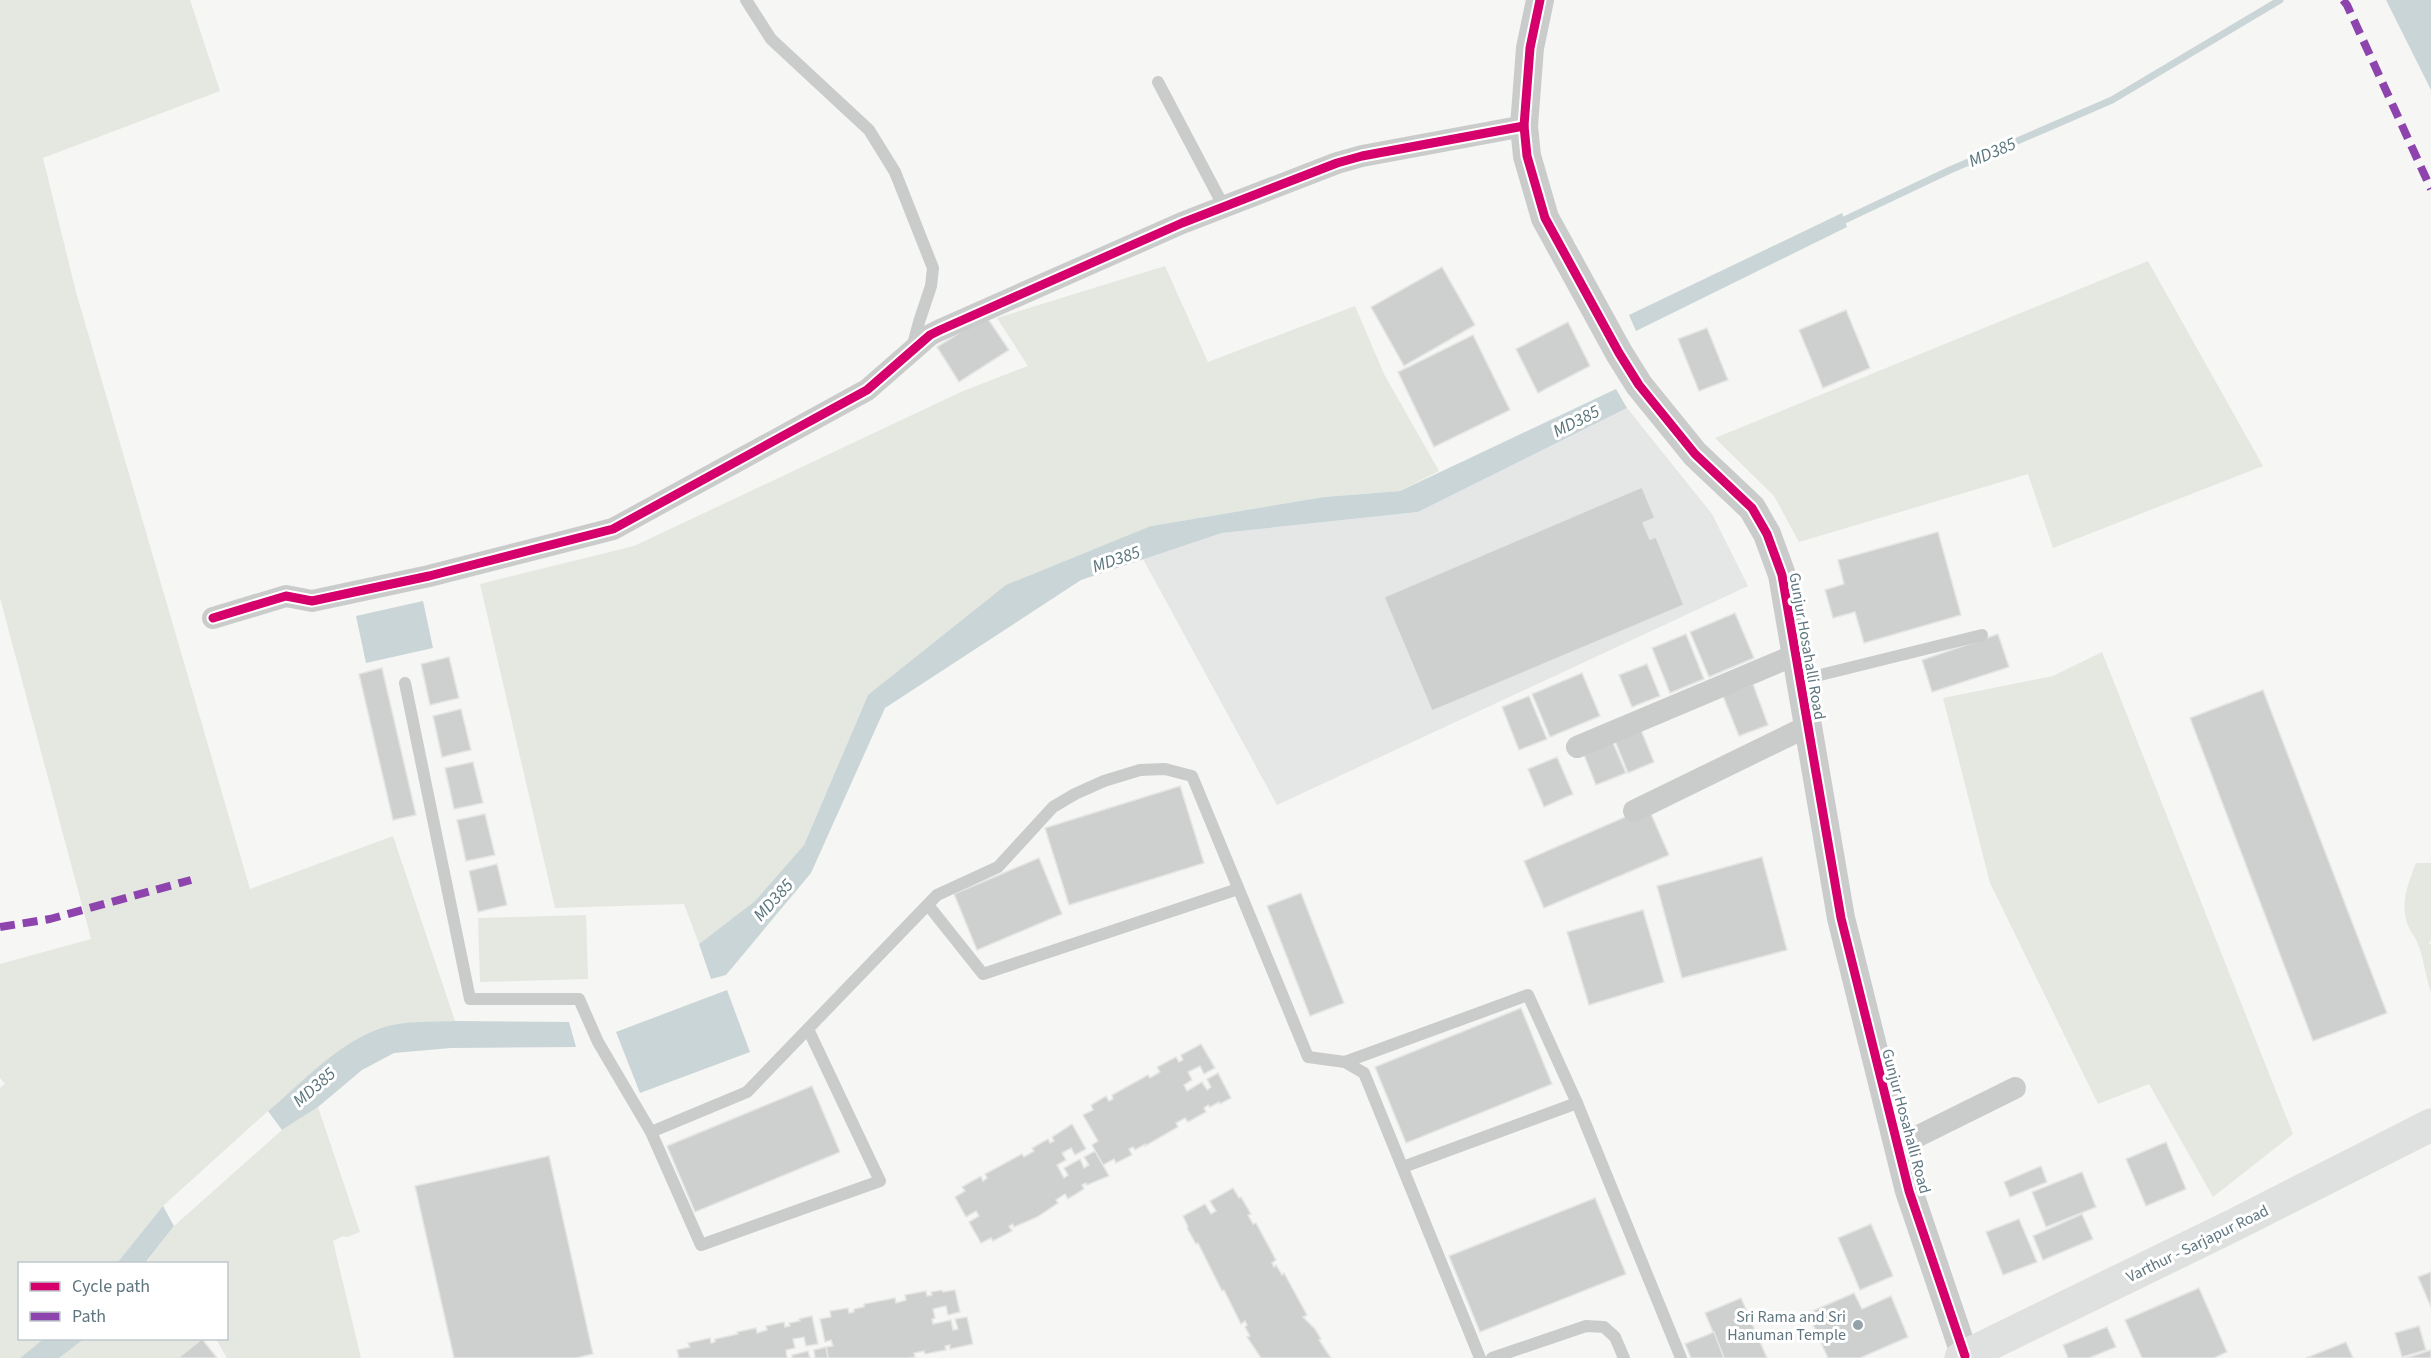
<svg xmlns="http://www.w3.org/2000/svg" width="2431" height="1358" viewBox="0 0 2431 1358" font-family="'Source Sans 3',sans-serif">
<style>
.built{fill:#e5e7e6}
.green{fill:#e5e8e1}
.water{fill:#cad5d7}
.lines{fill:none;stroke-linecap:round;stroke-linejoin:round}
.stream{stroke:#cad5d7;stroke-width:7}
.building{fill:#ced0d0;stroke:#e5e5e4;stroke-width:1.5}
.service{stroke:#cacccc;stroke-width:12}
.minor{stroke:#cacccc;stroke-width:22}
.tertiary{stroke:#cacccc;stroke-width:28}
.primary{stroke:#dfe0e0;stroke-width:33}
.quiet{stroke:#8e44ad;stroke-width:8;stroke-dasharray:15 8;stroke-linecap:butt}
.cycleway-casing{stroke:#fff;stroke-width:13}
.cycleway{stroke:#d6006c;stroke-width:9}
.poi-dot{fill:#94a3a9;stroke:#fff;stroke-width:2}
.labels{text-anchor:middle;stroke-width:6;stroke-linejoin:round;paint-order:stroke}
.street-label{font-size:16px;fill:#5f7681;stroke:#fff}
.poi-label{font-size:16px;fill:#5f7681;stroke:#fff;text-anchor:end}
.water-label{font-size:18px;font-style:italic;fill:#5a767c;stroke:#fff}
</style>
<rect width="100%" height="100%" fill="#f6f6f4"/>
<polygon class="built" points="1627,408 1712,514 1748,586 1277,805 1143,559 1222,533 1418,512"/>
<g class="green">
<polygon points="0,0 190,0 220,91 43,158 76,292 250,889 393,836 455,1021 415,1022 378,1029 346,1046 268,1111 163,1206 117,1263 20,1264 20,1338 45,1339 20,1358 0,1358 0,1088 5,1084 0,1078 0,964 91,939 0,598"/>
<polygon points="2148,261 2263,466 2053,548 2028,474 1799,542 1774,496 1715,438"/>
<polygon points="1165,266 1208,362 1355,306 1384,374 1439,471 1400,491 1324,497 1151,526 868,695 804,845 755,901 699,944 684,904 555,908 480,584 634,546 963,391 1028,366 997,318"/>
<polygon points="2102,652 2293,1134 2213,1197 2149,1084 2098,1104 1990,883 1943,698 2053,676"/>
<path d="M2416 863H2431V940L2429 943 2431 945V992C2425 976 2424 957 2417 942 2416 938 2412 934 2410 930 2399 906 2407 886 2416 863Z"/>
<polygon points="586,915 588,979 480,982 478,918"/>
<polygon points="318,1107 360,1232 347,1237 343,1236 333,1241 361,1358 227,1358 216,1339 226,1338 226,1264 145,1264 174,1226 282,1130"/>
<polygon points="84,1339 203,1339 177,1358 59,1358"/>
</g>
<g class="water">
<polygon points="2386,0 2431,0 2431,90"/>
<polygon points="1842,213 1847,227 1636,331 1629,315"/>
<polygon points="1616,389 1627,408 1418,512 1222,533 1081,580 885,708 811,873 726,975 711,979 699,944 755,901 804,845 868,695 1006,585 1151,526 1324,497 1400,491"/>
<polygon points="423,601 433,648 366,663 356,616"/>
<polygon points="727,990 750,1052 640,1093 616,1032"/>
<path d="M455 1021 569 1022 576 1047 451 1048 394 1053 362 1070 318 1107 282 1130 268 1111C302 1083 335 1046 376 1030 401 1020 430 1022 455 1021Z"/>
<polygon points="163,1206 174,1226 145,1263 117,1263"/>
<polygon points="45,1338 84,1338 84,1339 59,1358 20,1358"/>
</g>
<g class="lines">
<polyline class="stream" points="1838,223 1950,170 2112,100 2280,0"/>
</g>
<g class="building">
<polygon points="1442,267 1475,325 1404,366 1371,307"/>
<polygon points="1846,310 1870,368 1823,388 1799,330"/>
<polygon points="986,316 1009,350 959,382 937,347"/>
<polygon points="1568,322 1590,366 1538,393 1516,349"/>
<polygon points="1707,328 1728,380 1699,391 1678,339"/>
<polygon points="1473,335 1510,410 1434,447 1398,372"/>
<polygon points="1642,487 1655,518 1643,523 1650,539 1656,537 1684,605 1432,711 1384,597"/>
<polygon points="1938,532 1961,615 1864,643 1855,612 1833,618 1825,590 1844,584 1838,560"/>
<polygon points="1735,613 1754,658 1709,677 1690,632"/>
<polygon points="1686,634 1704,679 1670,693 1652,648"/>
<polygon points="1998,634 2009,667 1932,692 1922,660"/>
<polygon points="449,657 459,698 430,705 421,664"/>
<polygon points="1647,664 1660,696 1632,707 1619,675"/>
<polygon points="382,668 416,815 393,820 359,674"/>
<polygon points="1582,673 1600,716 1550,737 1532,694"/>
<polygon points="1753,684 1768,725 1739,736 1723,696"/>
<polygon points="2263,690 2387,1013 2313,1041 2190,718"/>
<polygon points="1529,696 1547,739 1519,750 1502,707"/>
<polygon points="461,709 471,750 442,757 433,716"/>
<polygon points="1639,725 1654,762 1628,773 1613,736"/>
<polygon points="1611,738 1626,773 1596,785 1582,750"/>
<polygon points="1557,757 1573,794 1544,807 1528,769"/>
<polygon points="473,762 483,803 454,809 445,768"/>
<polygon points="1180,786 1204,863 1069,905 1045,828"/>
<polygon points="1648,807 1669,855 1544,908 1524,861"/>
<polygon points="485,814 495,855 466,861 457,820"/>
<polygon points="1762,857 1787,950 1682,978 1657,886"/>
<polygon points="1039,858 1062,914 977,950 954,894"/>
<polygon points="497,864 507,905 478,912 469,871"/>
<polygon points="1301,893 1344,1003 1310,1016 1267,906"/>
<polygon points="1643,910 1664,982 1589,1005 1567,932"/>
<polygon points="1521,1008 1552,1084 1406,1143 1375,1067"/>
<polygon points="1201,1044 1215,1068 1204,1074 1200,1066 1188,1072 1192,1080 1184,1085 1187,1091 1202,1082 1207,1090 1211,1087 1207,1079 1218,1073 1231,1098 1220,1104 1219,1102 1210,1107 1208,1105 1204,1108 1206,1112 1188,1122 1185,1118 1176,1123 1178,1127 1145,1146 1145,1144 1135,1150 1133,1147 1129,1149 1132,1155 1116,1163 1114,1159 1103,1165 1092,1145 1098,1141 1083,1115 1093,1110 1091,1105 1106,1096 1109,1101 1113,1099 1112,1095 1148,1075 1150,1078 1160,1072 1157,1067 1176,1057 1179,1062 1183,1060 1181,1055"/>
<polygon points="812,1086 840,1152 695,1212 667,1146"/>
<polygon points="1072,1124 1086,1149 1075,1155 1071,1148 1062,1153 1066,1160 1057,1165 1064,1178 1068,1175 1064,1168 1080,1159 1084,1168 1089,1165 1084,1157 1095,1151 1109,1176 1087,1185 1086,1183 1082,1185 1084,1189 1068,1199 1065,1194 1056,1200 1058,1203 1037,1217 1014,1227 1013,1224 1009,1226 1012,1231 993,1241 991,1238 981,1243 969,1222 979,1216 976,1211 966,1217 955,1197 965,1191 962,1187 981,1176 983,1181 987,1178 985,1174 1022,1154 1024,1157 1034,1151 1032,1148 1048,1139 1050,1143 1054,1141 1052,1137"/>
<polygon points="2166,1142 2186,1189 2146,1206 2126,1159"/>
<polygon points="549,1156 593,1354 576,1358 454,1358 415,1186"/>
<polygon points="2041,1166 2047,1182 2010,1197 2004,1182"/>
<polygon points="2082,1172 2096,1207 2046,1227 2032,1192"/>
<polygon points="1233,1188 1239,1198 1241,1197 1251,1214 1248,1215 1253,1224 1256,1223 1276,1260 1272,1263 1274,1267 1276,1265 1282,1275 1284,1273 1307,1315 1303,1317 1315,1329 1321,1339 1319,1340 1331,1358 1261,1358 1247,1337 1250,1336 1245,1327 1247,1325 1245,1321 1241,1324 1224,1290 1222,1291 1198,1243 1196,1244 1187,1228 1188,1227 1183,1216 1205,1204 1211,1214 1216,1211 1210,1201"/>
<polygon points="1595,1198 1626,1274 1480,1332 1449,1256"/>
<polygon points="2082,1214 2093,1239 2043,1260 2033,1236"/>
<polygon points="2019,1219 2037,1262 2003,1275 1986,1232"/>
<polygon points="1871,1224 1893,1276 1860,1290 1838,1238"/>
<polygon points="2431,1272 2431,1307 2418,1277"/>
<polygon points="2199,1288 2227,1352 2214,1358 2142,1358 2125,1320"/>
<polygon points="942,1290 943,1292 955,1290 960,1312 948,1315 946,1306 933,1309 935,1318 932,1319 933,1324 951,1320 953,1330 958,1329 955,1319 967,1317 973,1344 950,1349 950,1345 945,1346 946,1350 925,1354 924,1351 914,1353 915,1357 908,1358 828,1358 826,1347 833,1346 831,1340 825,1342 820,1319 831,1317 830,1311 848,1308 849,1313 854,1312 854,1309 864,1307 864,1304 895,1298 896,1303 906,1300 905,1295 926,1291 927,1296 932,1295 931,1292"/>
<polygon points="1854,1293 1862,1309 1891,1296 1908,1337 1860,1358 1828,1358 1808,1313"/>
<polygon points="1741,1298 1767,1358 1724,1358 1705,1313"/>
<polygon points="812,1316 818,1344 806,1346 804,1337 793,1339 795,1348 786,1350 787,1358 679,1358 677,1350 690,1347 688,1343 710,1338 711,1343 715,1342 715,1339 738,1334 737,1332 756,1328 757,1333 767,1330 766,1326 784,1322 785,1327 790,1326 789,1323 800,1321 799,1319"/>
<polygon points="2419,1326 2426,1350 2402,1357 2395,1333"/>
<polygon points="2107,1327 2116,1347 2089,1358 2068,1358 2063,1345"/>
<polygon points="1714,1332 1724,1358 1691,1358 1685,1344"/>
<polygon points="202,1339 217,1358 178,1358"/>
<polygon points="2346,1342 2353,1358 2306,1358"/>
<polygon points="826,1347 828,1358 815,1358 814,1350"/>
<polygon points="2431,1350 2431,1358 2406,1358"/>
<polygon points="808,1351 810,1358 792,1358 792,1355"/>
</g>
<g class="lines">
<g class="service">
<polyline points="746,0 771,39 869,130 895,172 933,268 931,286 919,322 912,348"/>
<polyline points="1158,82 1224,207"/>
<polyline points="1800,680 1982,635"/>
<polyline points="405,683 470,999 579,999 598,1042 651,1132 747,1092 937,895 998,867 1053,807 1075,794 1104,781 1140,770 1165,769 1192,776 1308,1057 1345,1062 1364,1073 1480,1358"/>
<polyline points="928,905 983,974 1238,889"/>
<polyline points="1345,1062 1528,995 1577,1103 1681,1358"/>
<polyline points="651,1132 701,1245 880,1181 808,1029"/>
<polyline points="1403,1167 1577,1103"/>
<polyline points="1492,1358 1586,1326 1604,1327 1615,1337 1624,1358"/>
</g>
<g class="minor">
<polyline points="213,618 286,596 312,601 429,576 613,529 867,390 930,335 940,330 1182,223 1337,163 1362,156 1524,126"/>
<polyline points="1577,747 1795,655"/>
<polyline points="1634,811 1808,726"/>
<polyline points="1898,1146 2015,1088"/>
</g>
<polyline class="tertiary" points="1540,0 1530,48 1524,126 1527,156 1545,218 1619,353 1639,385 1695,454 1752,508 1767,534 1782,575 1841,918 1909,1191 1965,1356"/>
<polyline class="primary" points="1961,1358 2236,1224 2431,1125"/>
<g class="quiet">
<polyline points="2343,0 2347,5 2431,189"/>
<polyline points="0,927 50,919 191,880"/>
</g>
<g class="cycleway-casing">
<g id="cycleway">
<polyline points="1540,0 1530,48 1524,126 1527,156 1545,218 1619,353 1639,385 1695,454 1752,508 1767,534 1782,575 1841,918 1909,1191 1965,1356"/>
<polyline points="213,618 286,596 312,601 429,576 613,529 867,390 930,335 940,330 1182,223 1337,163 1362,156 1524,126"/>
</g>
</g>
<use href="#cycleway" class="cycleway"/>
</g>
<circle class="poi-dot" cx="1858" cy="1325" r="6"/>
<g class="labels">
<g class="street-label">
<text transform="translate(1808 646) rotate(80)" y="6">Gunjur Hosahalli Road</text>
<text transform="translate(1907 1121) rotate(75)" y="6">Gunjur Hosahalli Road</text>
<text transform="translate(2197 1243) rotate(-26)" y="6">Varthur - Sarjapur Road</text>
</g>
<g class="poi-label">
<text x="1846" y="1322">Sri Rama and Sri<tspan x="1846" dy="18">Hanuman Temple</tspan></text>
</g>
<g class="water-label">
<text transform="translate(1992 152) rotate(-23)" y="6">MD385</text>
<text transform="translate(1576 421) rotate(-27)" y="6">MD385</text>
<text transform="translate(1116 559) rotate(-19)" y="6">MD385</text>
<text transform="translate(773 900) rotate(-48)" y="6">MD385</text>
<text transform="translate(314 1087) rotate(-41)" y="6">MD385</text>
</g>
</g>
<rect x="18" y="1262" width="210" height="78" fill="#ffffff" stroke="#bfc8cd" stroke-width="1.5"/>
<rect x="30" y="1282" width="30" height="9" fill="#d6006c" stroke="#bfc8cd" stroke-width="1.5"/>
<text x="72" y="1292" font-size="18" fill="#5f7681">Cycle path</text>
<rect x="30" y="1312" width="30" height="9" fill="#8e44ad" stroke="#bfc8cd" stroke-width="1.5"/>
<text x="72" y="1322" font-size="18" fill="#5f7681">Path</text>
</svg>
